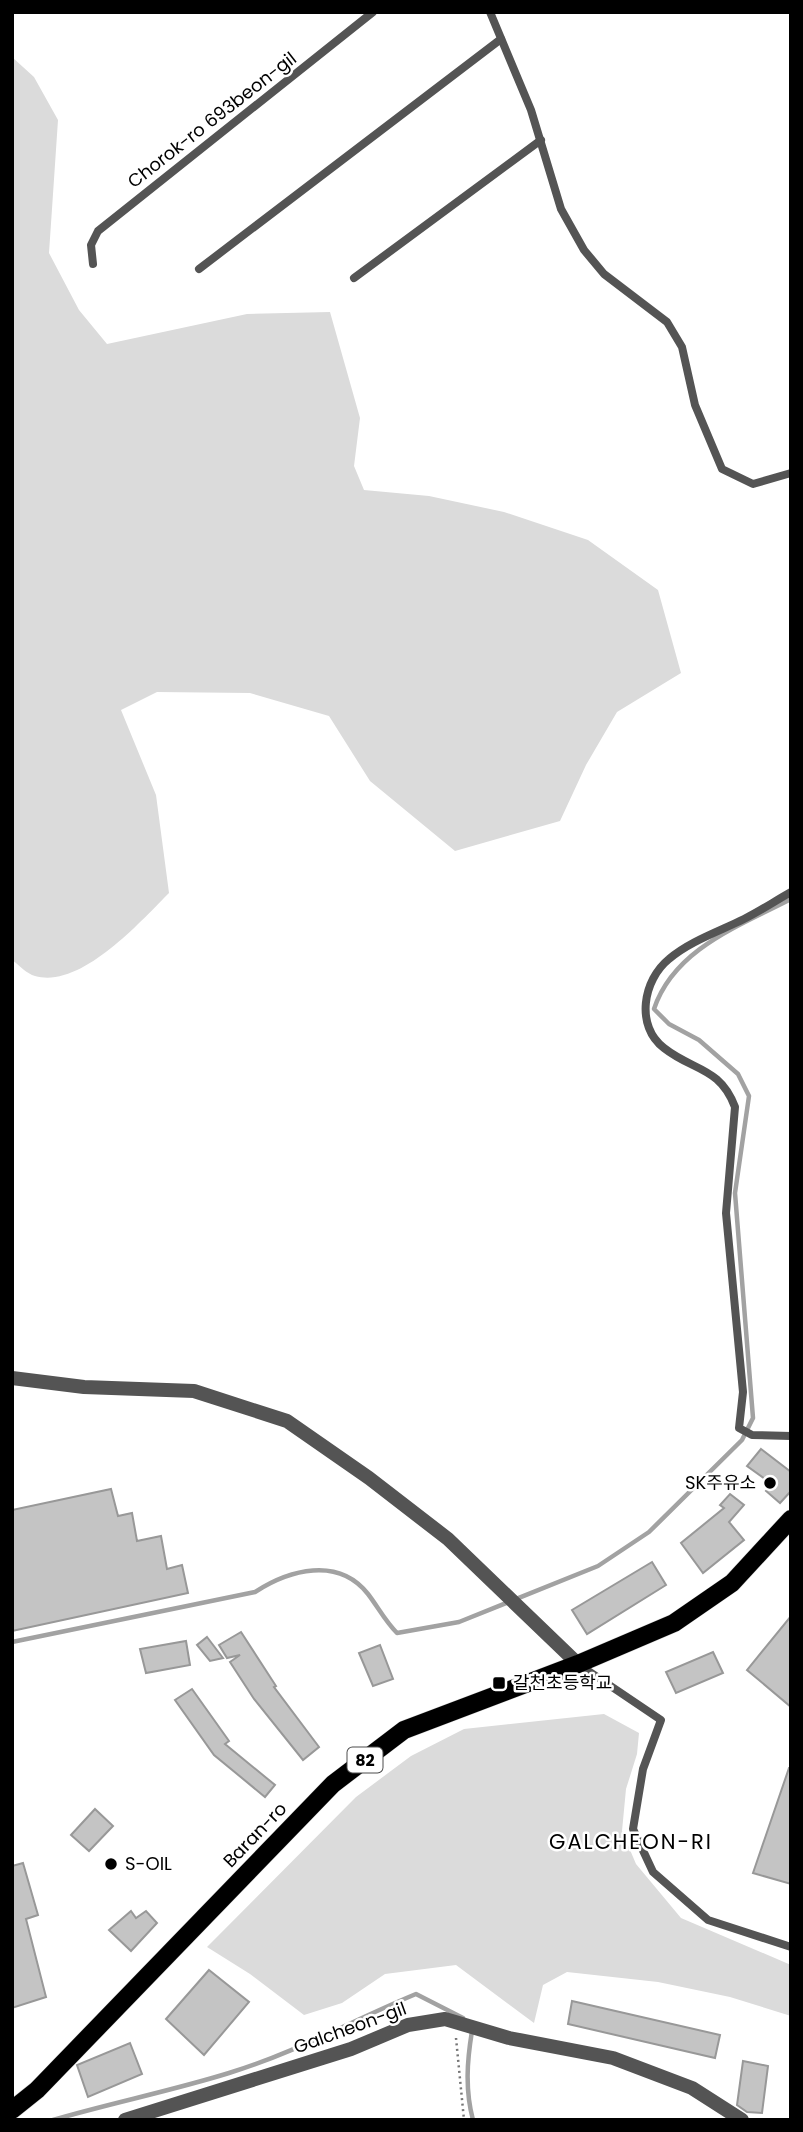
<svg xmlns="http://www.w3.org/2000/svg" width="803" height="2132" viewBox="0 0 803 2132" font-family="Poppins,'Noto Sans KR',sans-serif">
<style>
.green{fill:#dbdbdb}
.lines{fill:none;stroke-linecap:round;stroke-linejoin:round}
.stream{stroke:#a2a2a2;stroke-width:4.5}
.building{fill:#c4c4c4;stroke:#989898;stroke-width:2}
.primary-casing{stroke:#dbdbdb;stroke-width:19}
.path{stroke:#767676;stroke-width:2.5;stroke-dasharray:2 3.5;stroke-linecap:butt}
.service{stroke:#545454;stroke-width:8}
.minor{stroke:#545454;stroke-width:14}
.primary{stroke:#000;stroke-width:18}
.poi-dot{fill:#000;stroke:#fff;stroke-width:2.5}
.labels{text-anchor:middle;stroke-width:5;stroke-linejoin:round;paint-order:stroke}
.shield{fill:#fff;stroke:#4c4c4c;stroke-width:2}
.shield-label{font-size:16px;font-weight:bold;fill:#000}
.street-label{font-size:18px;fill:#000;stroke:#fff}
.poi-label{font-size:18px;fill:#000;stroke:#fff;text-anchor:start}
.quarter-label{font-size:21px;letter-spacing:2px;fill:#000;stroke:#fff}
</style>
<rect width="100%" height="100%" fill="#fff"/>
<g class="green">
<path d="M12 57 34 77 58 120 49 253 79 310 107 344 247 314 330 312 360 418 354 466 364 490 429 496 504 512 588 540 658 590 681 673 617 712 586 765 560 821 455 851 370 781 329 716 250 693 157 692 121 710 156 795 169 893C140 922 81 989 35 976 27 974 19 965 12 960Z"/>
<polygon points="604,1714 639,1733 637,1754 626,1789 622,1831 636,1864 681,1918 791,1965 791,2016 730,1997 658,1982 567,1972 543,1985 534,2023 456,1965 385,1974 342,2003 304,2015 250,1974 207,1947 356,1797 411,1756 464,1729"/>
</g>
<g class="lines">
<g class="stream">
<path d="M12 1642 255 1592C289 1570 338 1556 368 1594 378 1607 385 1621 397 1633L459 1622 598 1566 649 1532 742 1440 753 1418 735 1193 749 1096 738 1074 699 1040 669 1024 654 1009C674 949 739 926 791 899"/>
<path d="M472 2031C467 2061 465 2090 473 2120"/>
<path d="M53 2120C111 2103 171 2091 229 2073 295 2053 353 2020 416 1994L463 2018"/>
</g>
</g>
<g class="building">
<polygon points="761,1449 791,1472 791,1491 780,1503 766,1491 772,1484 747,1466"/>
<polygon points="111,1489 118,1516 132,1513 137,1541 161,1536 167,1569 182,1565 188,1593 12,1631 12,1510"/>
<polygon points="730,1494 744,1505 729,1522 744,1540 703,1573 681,1543 724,1508 720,1505"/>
<polygon points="652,1562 666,1585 587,1634 572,1610"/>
<polygon points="791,1616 791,1707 747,1670"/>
<polygon points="241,1632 276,1686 274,1687 319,1747 303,1760 254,1699 230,1662 240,1655 227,1658 219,1645"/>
<polygon points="207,1637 223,1658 210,1661 197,1645"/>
<polygon points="186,1641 190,1665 146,1673 140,1649"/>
<polygon points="380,1645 393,1679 373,1686 359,1653"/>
<polygon points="713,1652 723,1673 676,1693 666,1672"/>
<polygon points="192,1689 229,1741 225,1744 275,1785 265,1797 214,1755 175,1700"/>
<polygon points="789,1768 791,1768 791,1884 753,1873"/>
<polygon points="95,1809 113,1826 89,1851 71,1835"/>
<polygon points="23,1863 38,1915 26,1919 46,1997 12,2008 12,1866"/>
<polygon points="131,1911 136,1918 146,1911 157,1923 131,1951 109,1930"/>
<polygon points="209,1970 249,2002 204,2055 166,2019"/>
<polygon points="572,2001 720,2035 715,2058 568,2024"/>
<polygon points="130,2043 142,2074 88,2097 77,2065"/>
<polygon points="743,2061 768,2066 762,2113 747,2112 737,2105"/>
</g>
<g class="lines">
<g class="primary-casing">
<polyline id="primary" points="12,2110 37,2090 333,1784 404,1730 578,1664 674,1623 732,1583 791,1519"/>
</g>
<polyline class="path" points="456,2038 464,2120"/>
<g class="service">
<polyline points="490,12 531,110 561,209 584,250 604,274 667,322 682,347 695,405 722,469 753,484 791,473"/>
<polyline points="93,264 91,245 98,231 373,12"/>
<polyline points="199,269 501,39"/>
<polyline points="354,278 541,140"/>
<path d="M791 892C775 901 760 911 744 919 720 931 690 941 669 959 643 980 635 1026 664 1048 693 1071 720 1067 735 1107L726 1213 743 1392 739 1428 752 1435 791 1436"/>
<polyline points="578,1664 661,1720 643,1769 633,1829 653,1872 708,1920 791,1947"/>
</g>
<g class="minor">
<polyline points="12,1378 84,1387 194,1391 287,1421 369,1478 448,1539 578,1664"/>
<polyline points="125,2120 351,2049 408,2025 445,2019 509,2038 613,2058 692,2088 742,2120"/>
</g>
<use href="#primary" class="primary"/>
</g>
<g class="poi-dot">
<circle cx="770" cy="1483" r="7"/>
<rect x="492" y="1676" width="14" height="14" rx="3.5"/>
<circle cx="111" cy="1864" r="7"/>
</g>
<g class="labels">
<rect class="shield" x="347.5" y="1747.5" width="35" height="25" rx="5"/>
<g class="shield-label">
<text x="365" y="1766">82</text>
</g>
<g class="street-label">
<text transform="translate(212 120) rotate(-38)" y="6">Chorok-ro 693beon-gil</text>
<text transform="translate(255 1835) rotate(-46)" y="6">Baran-ro</text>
<text transform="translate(350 2028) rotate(-20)" y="6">Galcheon-gil</text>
</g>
<g class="poi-label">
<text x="756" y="1489" text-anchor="end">SK주유소</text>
<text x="513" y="1689">갈천초등학교</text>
<text x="125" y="1870">S-OIL</text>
</g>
<g class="quarter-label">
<text x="631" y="1849">GALCHEON-RI</text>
</g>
</g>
<rect width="803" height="2132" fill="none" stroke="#000000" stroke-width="28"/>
</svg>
